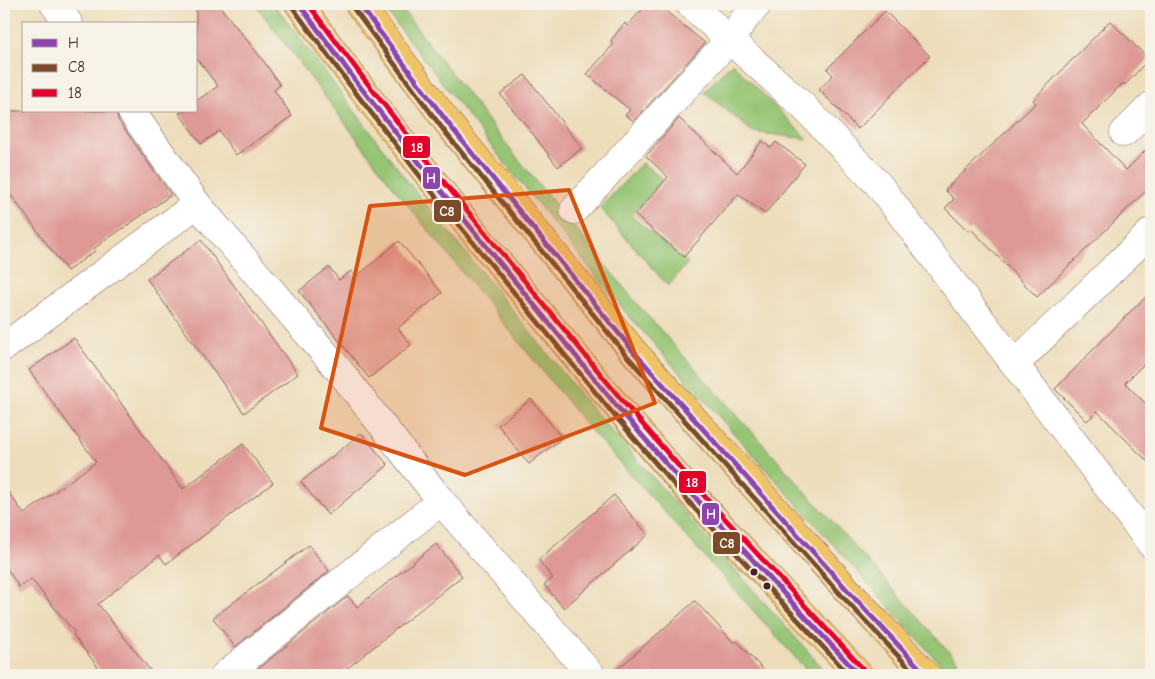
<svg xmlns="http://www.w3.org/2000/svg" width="1155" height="679" viewBox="0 0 1155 679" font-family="'Comic Neue',sans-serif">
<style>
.green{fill:#95c473;stroke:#70724f}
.building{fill:#de9895}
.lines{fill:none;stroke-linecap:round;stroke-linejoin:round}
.street-casing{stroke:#83625d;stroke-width:29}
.primary-casing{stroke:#83625d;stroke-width:29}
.street{stroke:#fff;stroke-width:28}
.primary{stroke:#f1c369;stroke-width:28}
.bus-1-casing{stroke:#f7f3e8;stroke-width:9}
.bus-2-casing{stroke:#f7f3e8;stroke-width:9}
.bus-3-casing{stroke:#f7f3e8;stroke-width:9}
.bus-1{stroke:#8e44ad;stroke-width:5}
.bus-2{stroke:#7a4b2a;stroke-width:5}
.bus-3{stroke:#e4002b;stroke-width:5}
.marked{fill:#d8530f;fill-opacity:0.2;stroke:#d8530f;stroke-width:4;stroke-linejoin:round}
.bus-dot{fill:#4a1f2b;stroke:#f7f3e8;stroke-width:2}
.line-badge{stroke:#f7f3e8;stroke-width:2}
.badge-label{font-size:14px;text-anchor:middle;font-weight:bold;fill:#fff}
</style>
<rect width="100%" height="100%" fill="#f7f3e8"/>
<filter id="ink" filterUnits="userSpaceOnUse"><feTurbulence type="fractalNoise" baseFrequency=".02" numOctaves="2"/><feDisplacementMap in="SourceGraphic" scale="10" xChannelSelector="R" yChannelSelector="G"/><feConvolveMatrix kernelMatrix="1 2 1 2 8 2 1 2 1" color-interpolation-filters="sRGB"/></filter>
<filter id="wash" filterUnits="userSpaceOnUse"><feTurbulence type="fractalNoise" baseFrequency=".0096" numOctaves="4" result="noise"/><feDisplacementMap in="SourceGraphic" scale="20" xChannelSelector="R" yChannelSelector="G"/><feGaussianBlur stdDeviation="1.12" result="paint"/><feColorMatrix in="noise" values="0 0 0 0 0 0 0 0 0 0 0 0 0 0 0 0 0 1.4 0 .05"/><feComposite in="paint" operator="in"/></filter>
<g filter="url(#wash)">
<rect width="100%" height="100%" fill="#edddbb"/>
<g class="green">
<polygon points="255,4 274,4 405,178 598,416 829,675 811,675 587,426 394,188"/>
<polygon points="381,4 398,4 509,148 638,305 970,675 950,675 627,314 499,156"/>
<polygon points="732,63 807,139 753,132 704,92"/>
<polygon points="642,163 663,179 631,216 688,263 668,286 600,208"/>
</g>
<g id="blocks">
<g class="building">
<polygon points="196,4 218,4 265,63 280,85 274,90 292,116 236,155 219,131 201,144 179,113 182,111 196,111 196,101 218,86 196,58"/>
<polygon points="647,4 657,4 705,43 634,121 625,115 630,110 587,74 613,45 611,40 625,23 627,26"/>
<polygon points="885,11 930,56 858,129 819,90 833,75 827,69"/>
<polygon points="1110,21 1149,59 1125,85 1123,83 1082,124 1126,170 1151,145 1151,186 1037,297 971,229 968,231 945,208 954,199 945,190 1036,103 1033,100"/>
<polygon points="525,75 582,148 558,167 529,129 500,94"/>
<polygon points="4,111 116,111 118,120 171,195 93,249 95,251 67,271 4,186"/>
<polygon points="679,118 737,173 762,141 771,148 776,142 805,164 765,214 738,194 684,257 635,215 668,177 646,156"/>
<polygon points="201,240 298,374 244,413 147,279"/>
<polygon points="399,241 442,293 398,328 411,345 369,378 299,291 329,267 339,280 351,271 356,277"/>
<polygon points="1151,292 1151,357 1125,383 1151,409 1151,465 1097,411 1087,421 1055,389 1129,313"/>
<polygon points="74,338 183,489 243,444 273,483 166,564 159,555 98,604 154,675 104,675 73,635 75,633 31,579 19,587 4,564 4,486 24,514 96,462 29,370"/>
<polygon points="531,399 562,438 529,464 498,425"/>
<polygon points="361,433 388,465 328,515 301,482"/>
<polygon points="614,495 648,535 564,608 544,585 553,578 538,560"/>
<polygon points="436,544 462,576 339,675 257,675 254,672 348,596 357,607"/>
<polygon points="309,545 329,571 235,647 213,618"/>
<polygon points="695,601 734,643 737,641 768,675 611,675"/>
</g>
</g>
</g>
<g filter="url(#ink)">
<use href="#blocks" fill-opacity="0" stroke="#83625d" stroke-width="1"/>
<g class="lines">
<g class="street-casing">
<g id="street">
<polyline points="54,4 69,24"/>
<polyline points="690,4 803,106 878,184 1151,544"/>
<polyline points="131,111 197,204 339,370 441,501 591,675"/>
<polyline points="1124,133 1151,106"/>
<polyline points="574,210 730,39 747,16 758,4"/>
<polyline points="4,347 197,204"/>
<polyline points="1015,364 1151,232"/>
<polyline points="225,675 441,501"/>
</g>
</g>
<g class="primary-casing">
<g id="primary">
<path d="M299 4C372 106 451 205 531 302 587 370 642 438 701 504 753 562 806 618 859 675"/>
<polyline points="359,4 451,127 633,351 849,592 926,675"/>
</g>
</g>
<use href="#street" class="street"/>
<use href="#primary" class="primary"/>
<g class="bus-1-casing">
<g id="bus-1">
<polyline points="299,4 355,80 442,192 615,404 701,504 859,675"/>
<polyline points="359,4 451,127 633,351 849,592 926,675"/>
</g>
</g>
<g class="bus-2-casing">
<g id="bus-2">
<polyline points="293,8 349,84 436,197 609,409 695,509 849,675"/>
<polyline points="353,8 445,132 627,356 843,597 916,675"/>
</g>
</g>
<g class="bus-3-casing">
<polyline id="bus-3" points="308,4 361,75 448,187 621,399 707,499 864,670"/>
</g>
<use href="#bus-1" class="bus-1"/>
<use href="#bus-2" class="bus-2"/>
<use href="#bus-3" class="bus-3"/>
</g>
</g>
<path class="marked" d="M569 190 655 403 465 475 321 428 370 206Z"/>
<g class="bus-dot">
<circle cx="754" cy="572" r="4.5"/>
<circle cx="767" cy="586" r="4.5"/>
</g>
<g class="line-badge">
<rect x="402" y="135" width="29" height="24" rx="5" fill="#e4002b"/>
<rect x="422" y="166" width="19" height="24" rx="5" fill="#8e44ad"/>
<rect x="433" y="199" width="29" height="24" rx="5" fill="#7a4b2a"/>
<rect x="678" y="470" width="29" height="24" rx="5" fill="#e4002b"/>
<rect x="701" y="502" width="19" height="24" rx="5" fill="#8e44ad"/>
<rect x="712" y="531" width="29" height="24" rx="5" fill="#7a4b2a"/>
</g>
<g class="badge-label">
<text x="417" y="152">18</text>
<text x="431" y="183">H</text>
<text x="447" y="216">C8</text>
<text x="692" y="487">18</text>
<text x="711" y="519">H</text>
<text x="727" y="548">C8</text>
</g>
<rect width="1155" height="679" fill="none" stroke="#f7f3e8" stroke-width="20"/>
<rect x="22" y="22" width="175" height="90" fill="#f7f3e8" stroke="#b29e9c"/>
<rect x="32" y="39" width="25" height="8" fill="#8e44ad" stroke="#b29e9c"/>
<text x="68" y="48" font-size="15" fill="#4a1f2b">H</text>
<rect x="32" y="64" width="25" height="8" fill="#7a4b2a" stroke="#b29e9c"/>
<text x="68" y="72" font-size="15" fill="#4a1f2b">C8</text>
<rect x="32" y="89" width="25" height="8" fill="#e4002b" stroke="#b29e9c"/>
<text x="68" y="98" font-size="15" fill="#4a1f2b">18</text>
</svg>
